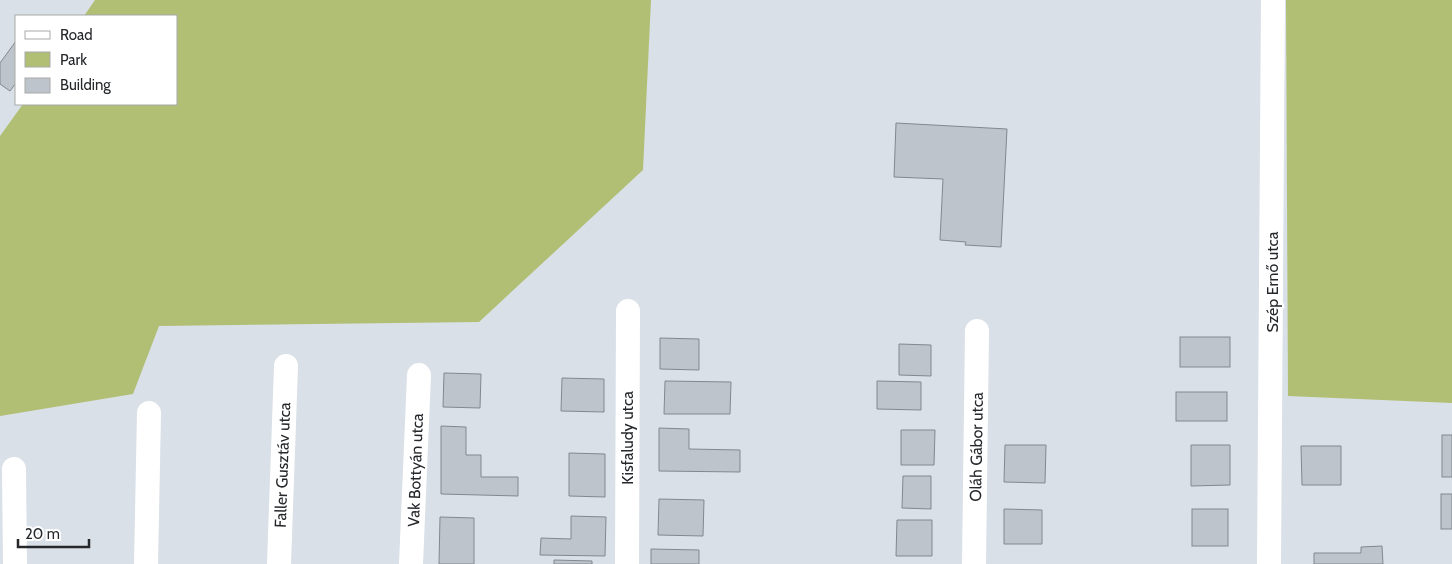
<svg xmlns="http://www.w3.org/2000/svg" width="1452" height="564" viewBox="0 0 1452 564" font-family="Cabin,sans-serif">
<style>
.green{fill:#b1bf74}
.building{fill:#bec4cb;stroke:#82888f}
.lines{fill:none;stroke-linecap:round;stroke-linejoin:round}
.street{stroke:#fff;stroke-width:24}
.labels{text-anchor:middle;stroke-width:4.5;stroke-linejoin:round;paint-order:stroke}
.street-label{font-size:16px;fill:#25272a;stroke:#fff}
</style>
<rect width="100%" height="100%" fill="#dae0e7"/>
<g class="green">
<polygon points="95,0 651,0 643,170 479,322 159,326 133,394 0,416 0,136 23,104 176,104 176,16 84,16"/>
<polygon points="1286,0 1452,0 1452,403 1288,396"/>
</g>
<g class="building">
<polygon points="16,41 16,83 10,91 0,84 0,63"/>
<polygon points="896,123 1007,129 1001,247 965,245 966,242 940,240 943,179 894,177"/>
<rect x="1180" y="337" width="50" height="30"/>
<polygon points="660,338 699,339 699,370 660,369"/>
<polygon points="899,344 931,345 931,376 899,375"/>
<polygon points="444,373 481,374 480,408 443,407"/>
<polygon points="562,378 604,379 604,412 561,411"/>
<polygon points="665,381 731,382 730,414 664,414"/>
<polygon points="877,381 921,382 921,410 877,409"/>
<rect x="1176" y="392" width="51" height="29"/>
<polygon points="441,426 466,427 466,455 481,455 481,477 518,477 518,496 441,494"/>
<polygon points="659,428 689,429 689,449 740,450 740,472 659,471"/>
<polygon points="901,430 935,430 934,465 901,465"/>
<rect x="1442" y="435" width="10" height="42"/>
<polygon points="1005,445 1046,445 1045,483 1004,482"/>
<polygon points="1191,445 1230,445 1230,485 1191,486"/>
<polygon points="1301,446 1341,446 1341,485 1302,485"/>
<polygon points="569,453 605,454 605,497 569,496"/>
<polygon points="903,476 931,476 931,509 902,508"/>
<rect x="1441" y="494" width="11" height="35"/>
<polygon points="659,499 704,500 703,536 658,535"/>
<polygon points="1004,509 1042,510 1042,544 1004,544"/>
<rect x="1192" y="509" width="36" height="37"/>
<polygon points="571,516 606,517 605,556 540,555 541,538 571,539"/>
<polygon points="440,517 474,518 474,564 439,564"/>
<polygon points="897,520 932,520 932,556 896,556"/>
<polygon points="1382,546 1383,564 1314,564 1314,553 1361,553 1361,547"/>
<polygon points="651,549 699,550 699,564 651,564"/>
<polygon points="554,560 592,561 592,564 554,564"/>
</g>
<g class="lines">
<g class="street">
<polyline points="14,469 15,564"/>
<polyline points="146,564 149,413"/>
<polyline points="279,564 286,366"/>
<polyline points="411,564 419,375"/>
<polyline points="627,564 628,311"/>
<polyline points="974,564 977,331"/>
<polyline points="1269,564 1273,0"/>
</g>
</g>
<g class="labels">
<g class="street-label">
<text transform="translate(1272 282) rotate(-90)" y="6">Szép Ernő utca</text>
<text transform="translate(627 438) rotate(-90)" y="6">Kisfaludy utca</text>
<text transform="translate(976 447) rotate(-89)" y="6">Oláh Gábor utca</text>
<text transform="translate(282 465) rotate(-88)" y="6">Faller Gusztáv utca</text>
<text transform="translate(415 470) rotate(-88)" y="6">Vak Bottyán utca</text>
</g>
</g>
<rect x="15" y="15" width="162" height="90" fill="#ffffff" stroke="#a8a9aa"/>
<rect x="25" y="31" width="25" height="8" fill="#ffffff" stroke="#a8a9aa"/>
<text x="60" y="40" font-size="15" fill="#25272a">Road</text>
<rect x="25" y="52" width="25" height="15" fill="#b1bf74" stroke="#a8a9aa"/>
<text x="60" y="65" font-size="15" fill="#25272a">Park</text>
<rect x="25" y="78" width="25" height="15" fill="#bec4cb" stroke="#a8a9aa"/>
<text x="60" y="90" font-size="15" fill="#25272a">Building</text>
<path d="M18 539v8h71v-8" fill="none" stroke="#25272a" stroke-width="2.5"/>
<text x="25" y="539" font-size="15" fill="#25272a" stroke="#ffffff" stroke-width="4" paint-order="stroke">20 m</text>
</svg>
